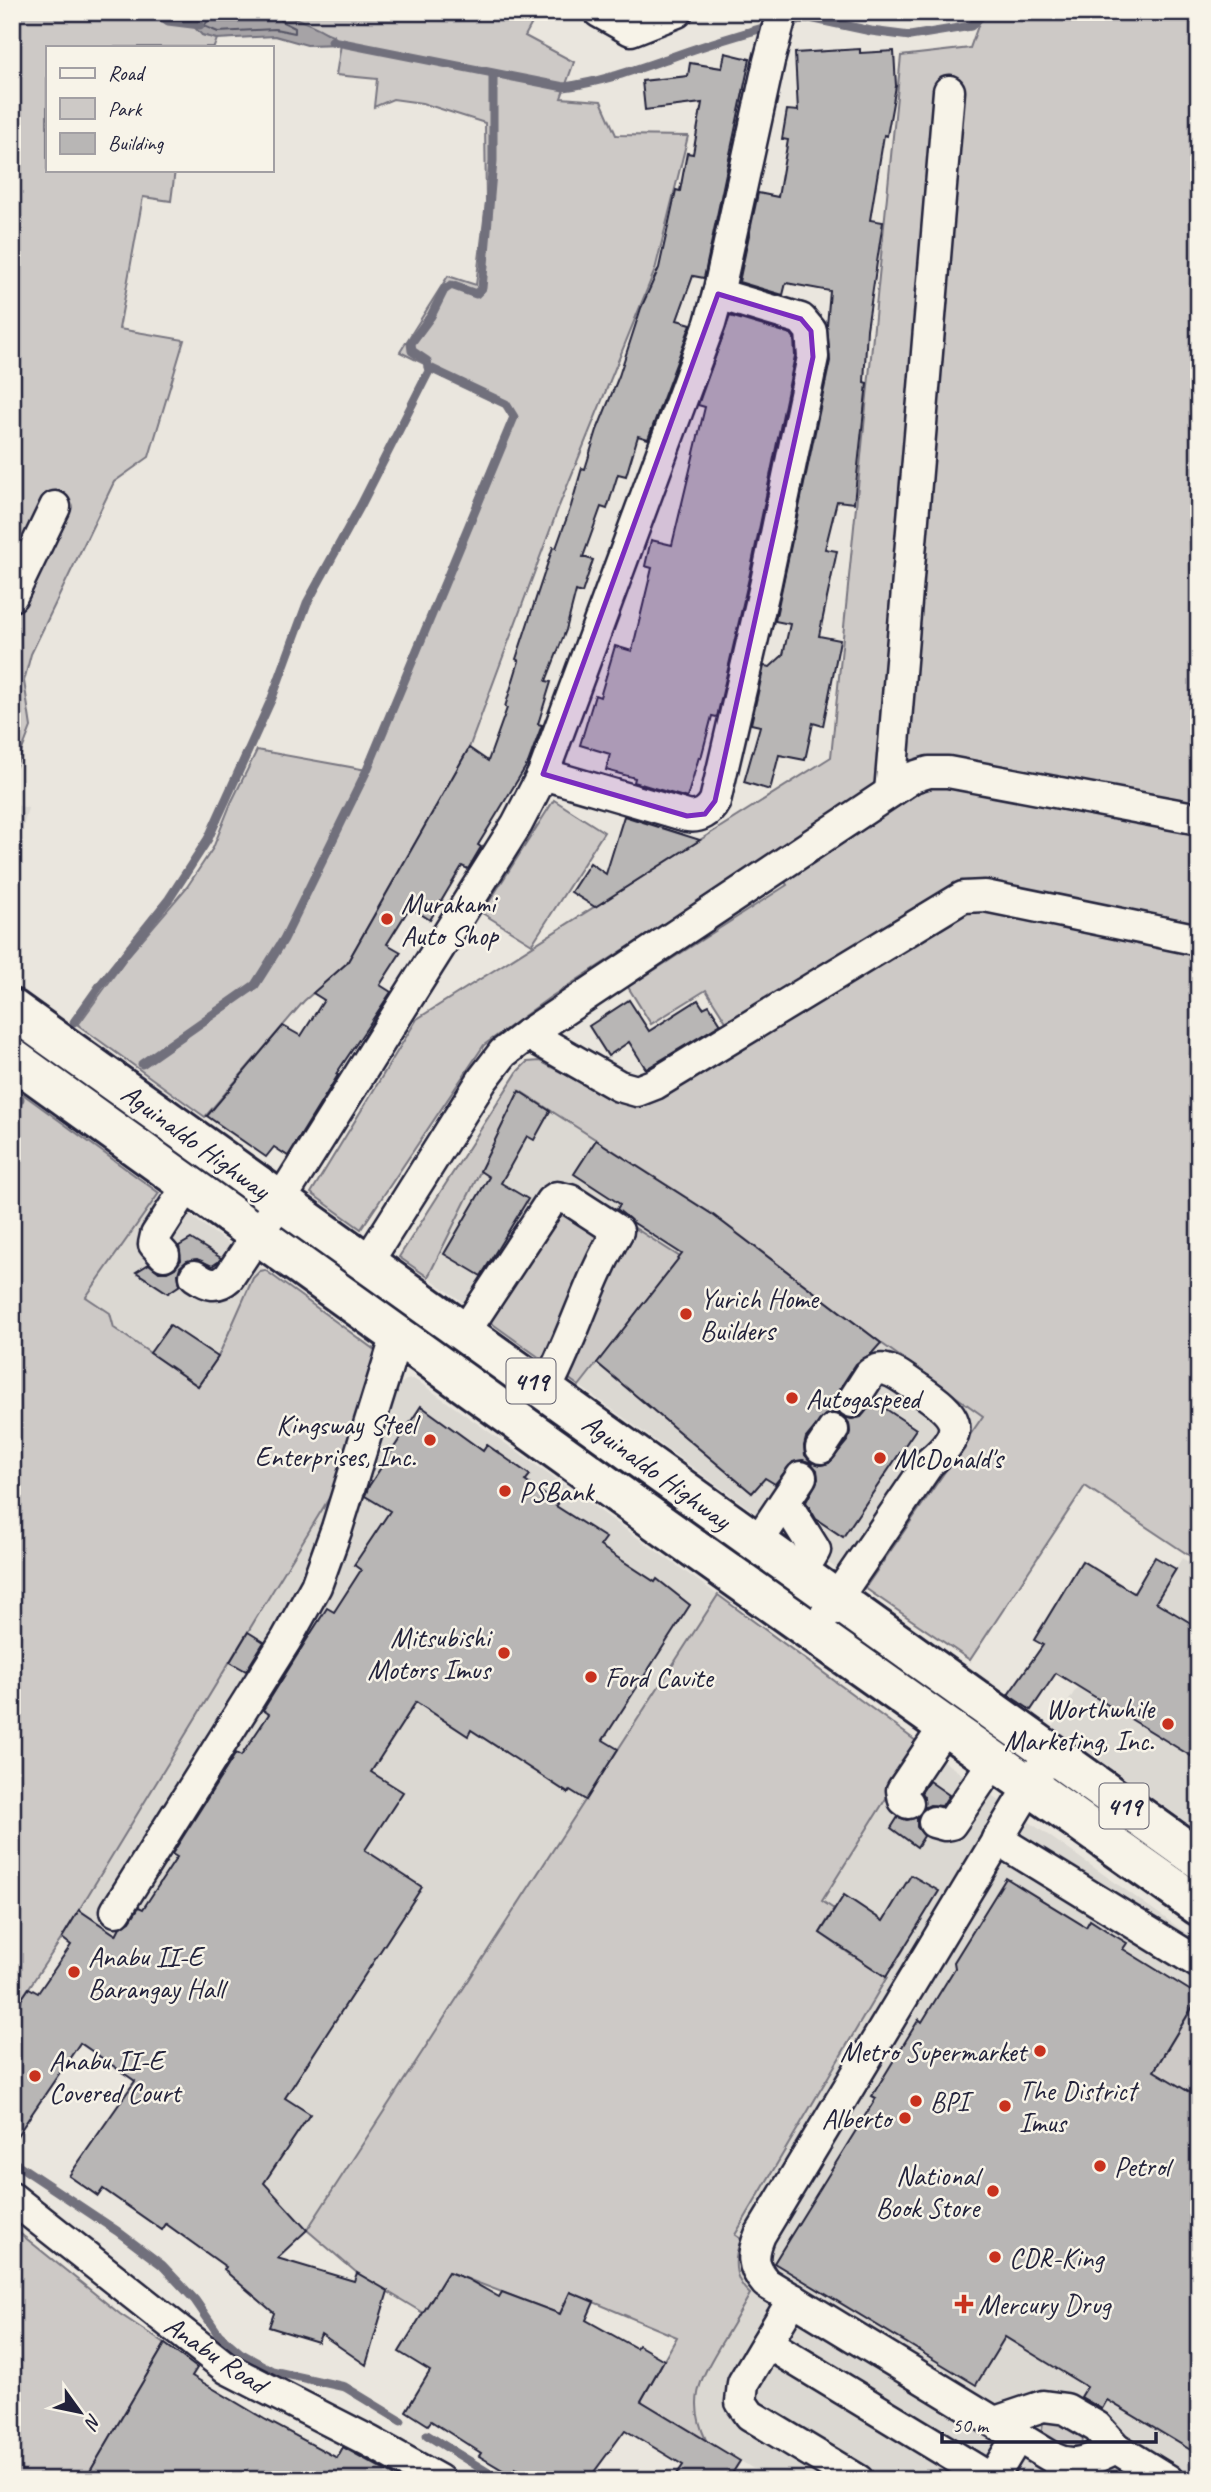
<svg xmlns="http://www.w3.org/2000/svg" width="1211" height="2492" viewBox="0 0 1211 2492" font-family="Caveat,sans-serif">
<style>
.built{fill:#dbd8d2}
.green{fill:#cdc9c6;stroke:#787680;stroke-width:2}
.water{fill:#a6a3a6;stroke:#716f7b;stroke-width:2}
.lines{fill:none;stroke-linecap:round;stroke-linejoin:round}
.shore{stroke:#575666;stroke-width:2}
.stream{stroke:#716f7b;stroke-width:9}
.building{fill:#b8b6b5;stroke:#22223b;stroke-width:2}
.minor-casing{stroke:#22223b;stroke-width:35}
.highway-casing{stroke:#22223b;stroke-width:44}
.minor{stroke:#f7f3e8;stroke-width:30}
.highway{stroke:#f7f3e8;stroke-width:38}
.marked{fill:#7b2cbf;fill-opacity:0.2;stroke:#7b2cbf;stroke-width:5;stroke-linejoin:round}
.poi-dot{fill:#c8321e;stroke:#f7f3e8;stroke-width:2.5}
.labels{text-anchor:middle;stroke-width:5;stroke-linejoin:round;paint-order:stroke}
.shield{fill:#f7f3e8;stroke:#62616f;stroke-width:2}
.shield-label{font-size:26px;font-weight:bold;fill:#22223b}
.poi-label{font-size:28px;fill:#22223b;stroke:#f7f3e8;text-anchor:start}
.street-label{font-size:28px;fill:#22223b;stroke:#f7f3e8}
</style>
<rect width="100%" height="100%" fill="#eae6de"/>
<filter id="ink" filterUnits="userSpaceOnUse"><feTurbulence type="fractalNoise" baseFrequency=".0143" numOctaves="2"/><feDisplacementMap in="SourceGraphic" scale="14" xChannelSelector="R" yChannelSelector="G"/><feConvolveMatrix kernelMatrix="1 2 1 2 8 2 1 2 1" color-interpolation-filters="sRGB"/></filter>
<g filter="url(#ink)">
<g class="built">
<polygon points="12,804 28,808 12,869"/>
<polygon points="519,1091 712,1214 881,1343 984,1416 865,1588 764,1519 428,1277"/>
<polygon points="159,1193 265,1270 205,1400 74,1314"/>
<polygon points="413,1379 419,1382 718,1595 307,2230 245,2162 128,2090 180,2031 94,1961 62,1938 395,1388 406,1380"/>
<polygon points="1182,1558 1199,1568 1199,1628 1156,1602"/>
<polygon points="1120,1616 1199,1643 1199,1831 1053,1727"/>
<polygon points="915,1741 1199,1942 1199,2480 772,2480 641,2401 713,2272 886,1978 802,1921"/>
</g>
<g class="green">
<polygon points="12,12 235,12 204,15 202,35 217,39 214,47 47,47 47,170 175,170 171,201 143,197 119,329 184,340 149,457 114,482 31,654 24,681 31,727 12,776"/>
<polygon points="273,12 538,12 525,36 574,62 561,98 601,101 616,135 688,136 655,270 559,506 469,748 347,963 304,1001 205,1117 78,1025 128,956 187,887 213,848 231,803 257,750 367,770 514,417 506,404 400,352 448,276 476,285 486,203 485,123 422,103 393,99 374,107 377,79 336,75 341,44 333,35"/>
<polygon points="983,12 1199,12 1199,1562 1085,1486 970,1660 865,1588 983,1416 881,1343 712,1214 520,1091 428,1277 399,1257 518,1071 527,1062 540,1061 612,1099 636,1104 730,1028 706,990 651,1024 628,987 787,885 769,856 549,998 484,1045 361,1229 311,1193 417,1019 831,757 901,56 970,48"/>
<polygon points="554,800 604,832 532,944 482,913"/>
<polygon points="20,1092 159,1193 86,1297 110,1313 114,1328 198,1386 218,1357 253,1278 260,1271 265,1270 376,1351 337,1485 62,1938 12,2013 12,1103"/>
<polygon points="561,1208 619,1218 680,1257 579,1386 490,1322"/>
<path d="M718 1595 920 1744 822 1901 834 1909 820 1933 853 1956 873 1927 905 1947 893 1967 870 1952 864 1962 887 1977 735 2235 741 2239C733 2259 733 2279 750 2294 740 2312 730 2329 719 2347 699 2381 688 2402 706 2440L641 2401 677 2337 570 2292 560 2314 449 2272 423 2313 357 2273 307 2230Z"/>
<polygon points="1199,1997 1199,2098 1154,2071"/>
<polygon points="12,2227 120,2314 165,2344 85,2480 12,2480"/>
<polygon points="1053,2417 1080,2432 1083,2437 1082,2449 1072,2455 1041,2435 1043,2423"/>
</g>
<path class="water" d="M235 12C248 12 262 11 275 13 293 16 329 30 341 44L307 45 275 36 217 39 202 35 191 24 204 15Z"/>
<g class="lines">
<polyline class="shore" points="211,12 210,18 204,26 218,32 275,29 295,33 295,28 281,21 278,12"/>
<g class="stream">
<polyline points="156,12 168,21 200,25"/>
<polyline points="786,22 810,18 871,31 910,36 971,26 985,12"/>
<path d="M332 41 564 87C602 82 634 70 669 58 703 45 738 35 773 25"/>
<polyline points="74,1022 101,984 169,899 208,839 272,698 307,603 361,505 429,371 427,361 412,351 411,343 431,316 444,290 451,285 476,294 482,288 493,161 493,74"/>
<polyline points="142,1064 255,985 284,939 367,770 514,417 506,404 428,367"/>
<polyline points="12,1110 20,1099"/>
<polyline points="12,2161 117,2231 162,2265 195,2300 219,2335 240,2353 272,2371 345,2387 401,2421"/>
<polyline points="427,2435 500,2480"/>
</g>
</g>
<g class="building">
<polygon points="860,49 860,53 894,51 896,86 887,136 884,135 870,220 883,222 867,329 864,382 867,383 854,503 837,501 825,549 837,551 819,636 840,640 823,726 813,723 805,760 779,755 770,790 744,782 760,726 751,724 764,666 770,667 783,655 790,624 775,621 830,361 827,326 830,291 786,283 783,295 739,282 758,193 778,197 788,140 782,139 787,110 798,111 795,53"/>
<polygon points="725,53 750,59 704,278 693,276 677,320 691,324 648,439 638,436 626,476 618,474 607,509 601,507 583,557 593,560 582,593 576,591 566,630 546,681 551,682 538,724 542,725 528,763 478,845 481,847 468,869 462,866 430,920 410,907 387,944 401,952 380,985 391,992 336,1074 338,1075 288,1156 274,1147 266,1157 207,1116 283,1026 301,1036 324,1000 313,993 347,963 469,748 488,761 507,708 505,707 519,661 516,659 537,595 553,547 556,548 571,506 582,468 585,469 597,430 619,376 641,308 659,268 676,190 680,191 687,153 693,154 702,103 645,110 642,81 688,76 690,63 722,68"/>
<polygon points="730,316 791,334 794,338 795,356 749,578 717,717 712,716 701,758 699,757 687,798 634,782 635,778 606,770 610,754 580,745 595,695 600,697 615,646 632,651 652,568 645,566 651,540 672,545 705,407 698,405"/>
<polygon points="624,816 700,840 595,907 571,892 590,863 606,874"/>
<polygon points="629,1000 649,1031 698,1000 703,1008 709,1005 721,1024 646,1069 629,1042 608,1056 589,1026"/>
<polygon points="519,1091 550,1111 534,1140 527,1136 501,1183 528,1199 481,1276 444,1254 489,1177 480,1171"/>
<polygon points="596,1140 713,1215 881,1343 872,1353 856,1364 837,1393 835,1402 840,1415 833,1413 825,1415 806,1438 804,1446 805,1455 811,1462 821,1465 829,1463 848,1440 850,1432 849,1423 845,1417 852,1419 861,1417 874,1401 916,1429 843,1537 816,1519 806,1502 818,1479 817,1470 811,1463 803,1460 793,1462 775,1484 765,1478 752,1493 597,1363 682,1254 634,1223 617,1209 620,1204 574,1174"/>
<polygon points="191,1239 221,1258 218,1262 212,1266 197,1259 187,1261 180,1267 178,1274 180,1285 168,1293 136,1272 149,1264 159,1272 167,1272 175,1268 181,1260 179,1246"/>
<polygon points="170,1325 218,1357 198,1386 150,1353"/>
<polygon points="421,1406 483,1451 487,1445 530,1475 525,1481 558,1504 556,1506 606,1538 600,1546 655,1582 657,1579 690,1605 603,1740 618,1749 586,1800 570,1790 568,1793 471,1730 468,1736 416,1702 371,1772 403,1792 365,1850 422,1887 285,2098 310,2114 264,2183 307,2230 277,2258 354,2281 357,2273 388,2291 366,2365 321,2334 318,2342 269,2327 274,2313 224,2270 226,2267 166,2224 162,2230 103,2189 98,2196 69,2176 135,2081 80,2043 12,2143 12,2013 29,1988 38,1993 71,1945 62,1938 79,1910 116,1935 120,1927 130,1921 139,1907 143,1909 177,1857 172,1854 236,1753 241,1756 269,1714 263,1710 304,1644 327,1608 334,1612 361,1570 354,1565 390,1511 365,1496 369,1486"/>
<polygon points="1155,1557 1176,1569 1156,1602 1199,1628 1199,1761 1056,1673 1031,1710 1008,1695 1043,1645 1034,1640 1082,1561 1134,1593"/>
<polygon points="248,1632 264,1642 246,1671 230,1662"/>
<polygon points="929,1781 949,1795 942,1806 930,1805 924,1808 924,1797 921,1793"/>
<polygon points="898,1817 907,1820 917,1817 917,1827 924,1836 917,1847 891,1828"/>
<polygon points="911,1875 939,1891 886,1977 820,1933 844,1895 883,1921"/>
<polygon points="1006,1878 1086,1927 1090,1920 1107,1931 1127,1943 1123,1949 1199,1996 1154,2071 1199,2098 1199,2455 1107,2400 1102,2409 1081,2397 1087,2387 1005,2337 976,2385 774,2263 876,2098 872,2096 919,2019 922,2022 955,1968 954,1962"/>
<polygon points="448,2272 467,2279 499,2297 502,2292 560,2314 570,2292 594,2302 586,2320 636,2348 638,2345 664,2360 641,2401 740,2461 728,2480 673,2480 683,2465 625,2430 588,2480 539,2480 515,2468 511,2475 479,2456 481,2453 431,2421 428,2425 406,2411 430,2371 399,2352"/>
<polygon points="165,2344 197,2368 192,2376 266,2420 337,2458 343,2447 403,2480 85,2480"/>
</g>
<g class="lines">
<g class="minor-casing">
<g id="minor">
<polyline points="599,12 631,30 677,12"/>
<polyline points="12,596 55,507"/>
<path d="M543 774 687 816C700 818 709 812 715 801L766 582 813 357 811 331 801 319 718 294"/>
<polyline points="890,792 949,91"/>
<polyline points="528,1034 619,1086 637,1091 655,1084 963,897 985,896 1199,940"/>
<polyline points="164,1255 154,1244 156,1235 188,1185"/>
<polyline points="367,1263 483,1079 503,1053 528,1034 913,777 929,772 948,772 1199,819"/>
<path d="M195 1276C208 1285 217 1288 229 1277L280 1201 517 824 543 774 710 323 718 294 769 61 782 12"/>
<path d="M464 1333 551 1201 557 1197 570 1200 618 1231C588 1282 573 1339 545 1391"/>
<polyline points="821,1448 833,1430"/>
<polyline points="785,1502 815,1550 811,1557"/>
<polyline points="757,1543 801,1477"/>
<path d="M813 1633 929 1463C970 1429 957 1415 919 1389 909 1383 897 1372 886 1370 879 1368 875 1370 870 1374L852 1402"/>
<path d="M1040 1769 760 2235C752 2254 751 2266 766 2283L1053 2458C1076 2470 1094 2458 1116 2448"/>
<polyline points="908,1803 904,1800 902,1790 945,1726"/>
<polyline points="934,1822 945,1825 951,1824 994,1761"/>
<polyline points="997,1839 1199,1963"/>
<polyline points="116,1911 286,1640 316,1586 337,1528 397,1335"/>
<polyline points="12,2198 228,2369 369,2441 439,2480"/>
<polyline points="793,2299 743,2383 741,2402 750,2415 858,2480"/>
<polyline points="767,2343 993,2480"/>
<polyline points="995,2422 1043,2406 1066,2409 1097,2427 1116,2448 1168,2480"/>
<polyline points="992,2479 1018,2436"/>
</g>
</g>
<g class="highway-casing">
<g id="highway">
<polyline points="12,1009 1199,1859"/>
<polyline points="12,1058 656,1521 1199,1906"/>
</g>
</g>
<use href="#minor" class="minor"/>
<use href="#highway" class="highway"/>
</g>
</g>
<path class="marked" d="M718 294 801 319 811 331 813 357 715 801 705 814 687 816 543 774Z"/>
<g class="poi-dot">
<circle cx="387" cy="919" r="7"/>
<circle cx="686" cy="1314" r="7"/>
<circle cx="792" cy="1398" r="7"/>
<circle cx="430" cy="1440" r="7"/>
<circle cx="880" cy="1458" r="7"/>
<circle cx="505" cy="1491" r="7"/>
<circle cx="504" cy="1653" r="7"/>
<circle cx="591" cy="1677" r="7"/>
<circle cx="1168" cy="1724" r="7"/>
<circle cx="74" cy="1972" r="7"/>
<circle cx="1040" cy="2051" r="7"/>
<circle cx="35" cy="2076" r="7"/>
<circle cx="916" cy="2101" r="7"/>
<circle cx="1005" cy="2106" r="7"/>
<circle cx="905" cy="2118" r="7"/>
<circle cx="1100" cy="2166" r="7"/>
<circle cx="993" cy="2191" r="7"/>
<circle cx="995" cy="2257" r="7"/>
<path d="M960.5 2293.5h7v7h7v7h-7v7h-7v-7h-7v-7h7z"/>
</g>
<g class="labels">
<g class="shield">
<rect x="506.5" y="1358.5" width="49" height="45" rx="5"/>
<rect x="1099.5" y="1783.5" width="49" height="45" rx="5"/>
</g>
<g class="shield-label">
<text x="531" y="1390">419</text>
<text x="1124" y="1815">419</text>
</g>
<g class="poi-label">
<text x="401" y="913">Murakami<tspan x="401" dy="32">Auto Shop</tspan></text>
<text x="700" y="1308">Yurich Home<tspan x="700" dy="32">Builders</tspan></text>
<text x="806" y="1408">Autogaspeed</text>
<text x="416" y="1434" text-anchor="end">Kingsway Steel<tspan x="416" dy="32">Enterprises, Inc.</tspan></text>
<text x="894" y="1468">McDonald's</text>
<text x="519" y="1501">PSBank</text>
<text x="490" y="1647" text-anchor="end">Mitsubishi<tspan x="490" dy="32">Motors Imus</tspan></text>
<text x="605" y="1687">Ford Cavite</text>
<text x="1154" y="1718" text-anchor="end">Worthwhile<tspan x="1154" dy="32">Marketing, Inc.</tspan></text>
<text x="88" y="1966">Anabu II-E<tspan x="88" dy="32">Barangay Hall</tspan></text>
<text x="1026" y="2061" text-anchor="end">Metro Supermarket</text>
<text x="49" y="2070">Anabu II-E<tspan x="49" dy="32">Covered Court</tspan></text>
<text x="1019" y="2100">The District<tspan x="1019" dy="32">Imus</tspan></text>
<text x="930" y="2111">BPI</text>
<text x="891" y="2128" text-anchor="end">Alberto</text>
<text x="1114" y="2176">Petrol</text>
<text x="979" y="2185" text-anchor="end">National<tspan x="979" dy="32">Book Store</tspan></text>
<text x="1009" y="2267">CDR-King</text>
<text x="978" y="2314">Mercury Drug</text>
</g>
<g class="street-label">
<text transform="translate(196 1141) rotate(36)" y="10">Aguinaldo Highway</text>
<text transform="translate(657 1471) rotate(36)" y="10">Aguinaldo Highway</text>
<text transform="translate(216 2354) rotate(34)" y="10">Anabu Road</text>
</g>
</g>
<rect width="1211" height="2492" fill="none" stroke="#f7f3e8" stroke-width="42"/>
<rect x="21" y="21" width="1169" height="2450" fill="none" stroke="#22223b" stroke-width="2.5" filter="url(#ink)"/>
<rect x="46" y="46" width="228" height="126" fill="#f7f3e8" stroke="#a29fa3" stroke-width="2"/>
<rect x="60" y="68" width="35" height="10" fill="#f7f3e8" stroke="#a29fa3" stroke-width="2"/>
<text x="108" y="80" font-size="21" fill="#22223b">Road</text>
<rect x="60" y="98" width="35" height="21" fill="#cdc9c6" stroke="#a29fa3" stroke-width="2"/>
<text x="108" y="116" font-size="21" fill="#22223b">Park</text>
<rect x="60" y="133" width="35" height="21" fill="#b8b6b5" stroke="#a29fa3" stroke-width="2"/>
<text x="108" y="150" font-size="21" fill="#22223b">Building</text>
<g transform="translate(80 2412) rotate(123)" stroke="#f7f3e8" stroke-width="5" paint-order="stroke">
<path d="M0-5L12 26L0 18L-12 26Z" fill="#22223b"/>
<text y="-10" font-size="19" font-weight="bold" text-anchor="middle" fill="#22223b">N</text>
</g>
<path d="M942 2432v10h214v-10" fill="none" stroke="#22223b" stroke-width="3.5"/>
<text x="952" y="2432" font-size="21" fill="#22223b" stroke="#f7f3e8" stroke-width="5" paint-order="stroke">50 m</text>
</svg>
